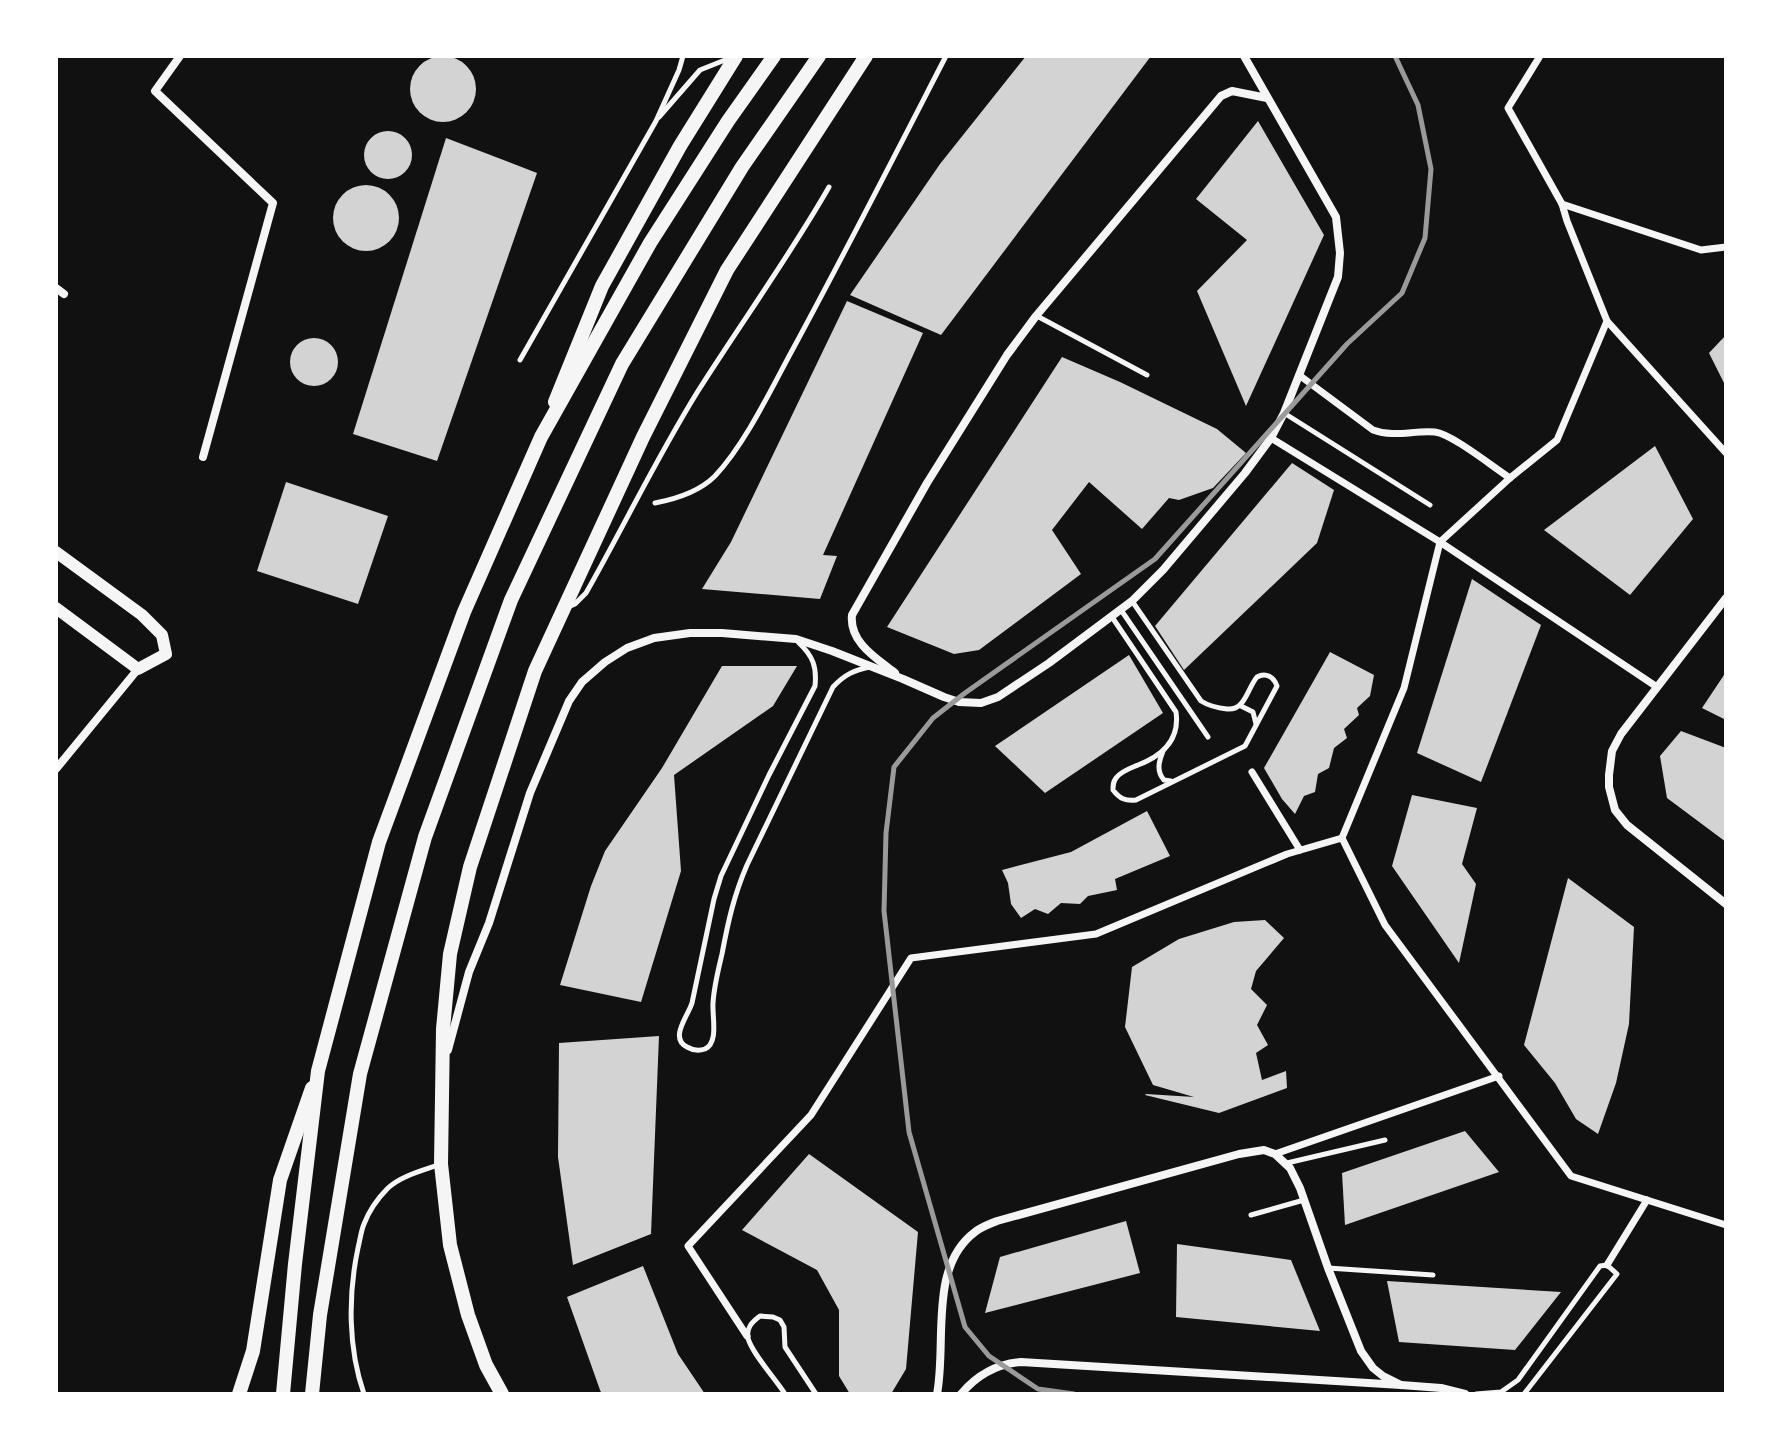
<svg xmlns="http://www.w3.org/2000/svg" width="1782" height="1450" viewBox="0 0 1782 1450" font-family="Helvetica,sans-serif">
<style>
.building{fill:#d3d3d3}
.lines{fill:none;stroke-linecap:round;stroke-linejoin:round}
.service{stroke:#f5f5f5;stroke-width:5}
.pedestrian{stroke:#f5f5f5;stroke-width:7}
.minor{stroke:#f5f5f5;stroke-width:8}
.tertiary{stroke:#f5f5f5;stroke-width:12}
.secondary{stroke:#f5f5f5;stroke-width:14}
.primary{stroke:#f5f5f5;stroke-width:14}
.rail{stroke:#9a9a9a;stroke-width:5}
</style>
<rect width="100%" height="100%" fill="#111"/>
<g class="building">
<polygon points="1026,56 1151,56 941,335 850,295 940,164"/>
<circle cx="443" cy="89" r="33"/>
<polygon points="1258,121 1324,235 1246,406 1197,291 1247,240 1196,199"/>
<circle cx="388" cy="155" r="24"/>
<polygon points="446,138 537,173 437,461 353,434"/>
<circle cx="366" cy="218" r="33"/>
<polygon points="847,301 923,333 823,555 837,556 820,599 702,589 731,542"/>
<polygon points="1726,335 1726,387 1709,353"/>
<circle cx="314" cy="362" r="24"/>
<polygon points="1062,357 1120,382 1217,429 1246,453 1213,488 1179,500 1169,498 1142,529 1089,482 1052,530 1081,574 979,650 954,654 887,627"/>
<polygon points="1655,446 1693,519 1630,595 1544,530"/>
<polygon points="1292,463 1334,490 1317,543 1184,670 1155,626"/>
<polygon points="286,482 388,516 358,604 257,571"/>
<polygon points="1472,579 1541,625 1481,782 1417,753"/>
<polygon points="1330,652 1374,675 1370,696 1357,708 1359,715 1344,729 1347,738 1334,748 1329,768 1318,774 1315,792 1304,796 1295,814 1282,799 1264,768"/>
<polygon points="1129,655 1163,713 1045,793 995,746"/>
<polygon points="722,666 797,666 773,706 674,775 681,871 641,1002 560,985 591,886 605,851 662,768"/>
<polygon points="1726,672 1726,720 1702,708"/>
<polygon points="1681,731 1726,748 1726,842 1667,798 1660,756"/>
<polygon points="1412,795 1477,808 1462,864 1476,884 1459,963 1392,866"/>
<polygon points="1147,811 1170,856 1115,879 1117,890 1088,896 1080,904 1061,903 1048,914 1035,909 1021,918 1011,904 1008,883 1002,870 1071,852"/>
<polygon points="1568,878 1634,927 1629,1024 1616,1083 1598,1134 1576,1119 1555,1083 1524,1045"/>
<polygon points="1265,920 1284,938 1256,971 1251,989 1267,1005 1257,1025 1268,1045 1256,1053 1262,1080 1286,1071 1287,1088 1219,1113 1145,1095 1146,1094 1194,1097 1153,1085 1125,1027 1132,967 1179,939 1234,922"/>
<polygon points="659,1036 651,1234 573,1265 558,1157 559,1043"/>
<polygon points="1465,1131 1499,1172 1345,1225 1342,1173"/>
<polygon points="809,1154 918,1232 906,1369 891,1394 850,1394 839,1376 839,1310 817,1270 742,1230"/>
<polygon points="1126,1221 1140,1273 985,1313 1000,1257"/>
<polygon points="1177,1244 1291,1260 1320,1331 1176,1317"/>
<polygon points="643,1266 678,1354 705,1394 602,1394 600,1390 567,1297"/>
<polygon points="1387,1281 1561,1292 1515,1350 1399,1342"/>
</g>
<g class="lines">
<g class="service">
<polyline points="659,117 700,70 730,58"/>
<polyline points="1037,316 1147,375"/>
<polyline points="520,360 656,121 679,70 683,56"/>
<polyline points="1284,413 1430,505"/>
<path d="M655 503C676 499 699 492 715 476 746 443 772 387 794 347 846 251 896 153 946 56"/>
<path d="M568 607 575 604 586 593C624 526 657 457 698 391 741 323 789 257 829 187"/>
<polyline points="1121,610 1208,737"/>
<path d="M1112 617 1176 712C1180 740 1162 756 1138 765 1131 768 1121 771 1116 778 1113 782 1113 785 1113 790 1120 799 1125 801 1136 800L1245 746 1277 686C1274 677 1266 672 1257 677 1247 689 1245 711 1227 709 1217 708 1209 706 1201 701L1132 601"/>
<path d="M799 643C813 656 817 667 815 686L769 775 721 876 714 899 692 1003C688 1016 669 1038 687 1047 692 1050 699 1051 705 1049 719 1042 712 1017 713 1003 714 986 718 971 722 954 728 922 734 895 747 865L833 687C844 675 854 670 870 667"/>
<polyline points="1241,706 1253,712 1256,724"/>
<path d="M1163 751C1159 761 1156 771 1164 780L1171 781"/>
<polyline points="1287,1163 1385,1140"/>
<polyline points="1251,1215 1304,1200"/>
<polyline points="1328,1268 1433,1275"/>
<path d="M364 1394C348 1348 348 1295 358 1248 360 1240 361 1231 364 1224 369 1211 378 1198 388 1188 401 1176 421 1171 438 1165"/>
<path d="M785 1394C777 1381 751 1352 748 1338 746 1328 752 1322 760 1316L773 1317 780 1320 784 1327 785 1347 816 1394"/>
<polyline points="1476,1394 1501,1392 1518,1380 1600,1266 1607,1265 1617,1274 1524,1394"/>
</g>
<g class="pedestrian">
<polyline points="1540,56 1508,108 1562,204 1701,250 1726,247"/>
<polyline points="1562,204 1567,221 1607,321 1557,440 1510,478 1440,542 1404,688 1342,838 1385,925 1571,1176 1726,1225"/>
<polyline points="1607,321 1726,453"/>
<path d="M1299 375 1373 430C1394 438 1414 430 1435 432 1452 434 1493 467 1510 478"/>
<polyline points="1271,438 1440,542 1657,687"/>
<polyline points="1252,772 1300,850"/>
<polyline points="1275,1154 1499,1076"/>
<polyline points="1607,1265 1647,1200"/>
<polyline points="747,1336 688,1246 811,1115 911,958 1096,934 1287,854 1342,838"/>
</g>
<g class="minor">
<polyline points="180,56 155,91 273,203 203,457"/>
<polyline points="56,288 64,294"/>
<polyline points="1726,598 1621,734 1612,751 1609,775 1609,787 1615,810 1627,825 1726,904"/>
<path d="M895 673C876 658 849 642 852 615L927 483 1007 355 1036 316 1221 96 1232 91 1267 98"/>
<polyline points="56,769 138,669"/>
<polyline points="448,1050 469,972 489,923 530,793 569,701 582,682 605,662 627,648 654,638 690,633 722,633 796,639 832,651 903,679 944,697 959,702 981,703 998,697 1049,663 1132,601 1163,570 1245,473 1271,438 1284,413 1338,277 1340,253 1336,217 1244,56"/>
<path d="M937 1394C947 1343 928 1267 975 1232 981 1227 990 1224 997 1221L1239 1154 1264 1150 1275 1154 1290 1168 1300 1188 1328 1268 1361 1351 1373 1368 1383 1376 1401 1385"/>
<path d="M961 1394C977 1375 996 1364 1021 1362L1401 1385 1441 1388 1465 1394"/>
</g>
<polyline class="tertiary" points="56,552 142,615 162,635 166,654 138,669 56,608"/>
<g class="secondary">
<polyline points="555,402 602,286 680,146 736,56"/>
<polyline points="239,1394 253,1351 280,1180 312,1088"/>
</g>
<g class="primary">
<polyline points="283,1394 295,1264 318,1071 379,842 464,612 541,437 650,243 728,121 774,56"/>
<polyline points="312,1394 320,1315 360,1074 425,837 511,600 622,364 742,167 819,56"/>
<polyline points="502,1394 486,1365 468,1315 450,1245 441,1164 443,1029 450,954 470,867 535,671 643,437 727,270 866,56"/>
</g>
<polyline class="rail" points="1074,1394 1038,1389 989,1356 965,1327 909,1132 884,911 886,833 894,767 933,718 965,693 1155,559 1347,344 1402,293 1425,238 1431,169 1418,105 1395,56"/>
</g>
<rect width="1782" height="1450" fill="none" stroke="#ffffff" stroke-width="116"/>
</svg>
